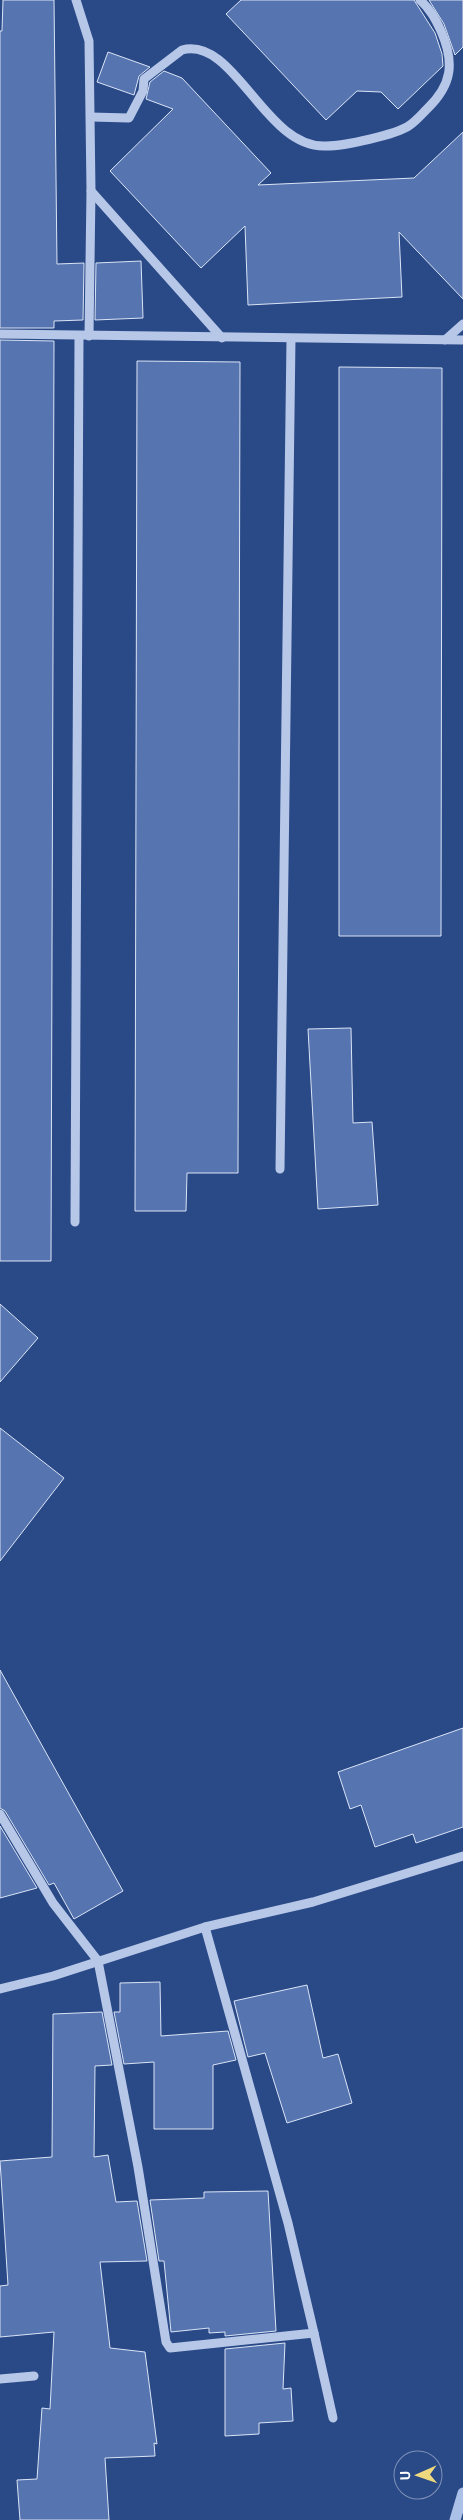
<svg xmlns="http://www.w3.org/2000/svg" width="463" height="2520" viewBox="0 0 463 2520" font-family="Roboto,sans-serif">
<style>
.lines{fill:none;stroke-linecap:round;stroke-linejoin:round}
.stream{stroke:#abc1e8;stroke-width:11}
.building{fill:#5675b0;stroke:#dae4f6}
.minor{stroke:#b6c7e8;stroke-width:9}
</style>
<rect width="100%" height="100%" fill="#2a4987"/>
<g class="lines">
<polyline class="stream" points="455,2520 463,2493"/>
</g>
<g class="building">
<polygon points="3,0 54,0 57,264 84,263 83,320 54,321 54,328 0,328 0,31 2,31"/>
<polygon points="241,0 414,0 435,33 442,54 443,66 398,109 381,92 357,91 326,120 226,14"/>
<polygon points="429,0 463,0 463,47 455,55 444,24"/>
<polygon points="108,52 150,67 139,76 134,95 97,82"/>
<polygon points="164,71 182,78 271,173 258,185 414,178 463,132 463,299 399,232 402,297 248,305 245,226 201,268 110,171 173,109 146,99 150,82"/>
<polygon points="141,261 143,318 95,320 96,263"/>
<polygon points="0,340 54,341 51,1261 0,1261"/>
<polygon points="137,361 240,362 238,1173 187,1173 186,1211 135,1211"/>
<polygon points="339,367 442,368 441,936 339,936"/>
<polygon points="351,1028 353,1123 372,1122 378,1205 318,1209 308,1029"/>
<polygon points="0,1304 38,1338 0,1382"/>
<polygon points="0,1428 64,1478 0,1561"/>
<polygon points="0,1670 123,1891 74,1919 54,1883 49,1885 5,1811 0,1808"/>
<polygon points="463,1728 463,1827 416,1843 413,1834 375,1847 361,1805 350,1809 338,1772"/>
<polygon points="0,1826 37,1888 0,1898"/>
<polygon points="160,1982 161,2036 228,2031 236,2060 213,2065 213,2129 154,2129 154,2062 124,2064 114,2012 120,2012 120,1983"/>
<polygon points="307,1985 323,2058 338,2054 352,2103 287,2123 265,2053 248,2057 234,2001"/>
<polygon points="102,2012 112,2065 95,2066 94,2157 108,2155 116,2202 137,2201 147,2261 100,2262 110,2348 145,2352 157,2444 154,2443 155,2456 105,2458 109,2520 20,2520 17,2480 37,2479 42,2408 50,2409 54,2332 0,2337 0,2286 8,2285 0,2161 52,2157 53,2014"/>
<polygon points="268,2191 276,2331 225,2336 225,2332 209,2333 209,2328 171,2332 164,2261 159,2261 150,2200 204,2198 204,2192"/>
<polygon points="285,2343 283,2389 291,2388 293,2421 259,2423 259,2434 225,2436 225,2349"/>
</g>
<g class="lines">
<g class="minor">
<polyline points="76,0 89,41 91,191 222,338"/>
<path d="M91 117 129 118 143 91 144 79 182 50C235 36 265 149 326 146 344 146 396 135 410 125 416 121 422 114 427 109 452 85 455 63 441 31 435 18 430 9 420 0"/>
<polyline points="0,334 463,340"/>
<polyline points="89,336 91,191"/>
<polyline points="445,340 463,324"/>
<polyline points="280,1169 291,339"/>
<polyline points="75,1222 79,336"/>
<polyline points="0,1814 53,1903 98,1961 138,2167 166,2342 170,2348 314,2333 288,2223 205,1927"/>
<polyline points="0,1989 53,1976 205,1927 313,1902 463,1856"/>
<polyline points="314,2333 333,2418"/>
<polyline points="0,2379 34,2376"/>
</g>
</g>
<g transform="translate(418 2475) rotate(268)"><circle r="24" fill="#2a4987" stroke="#7f92b7"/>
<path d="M0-4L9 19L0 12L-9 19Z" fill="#eed97e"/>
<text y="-8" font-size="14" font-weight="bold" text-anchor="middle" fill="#ffffff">U</text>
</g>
</svg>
